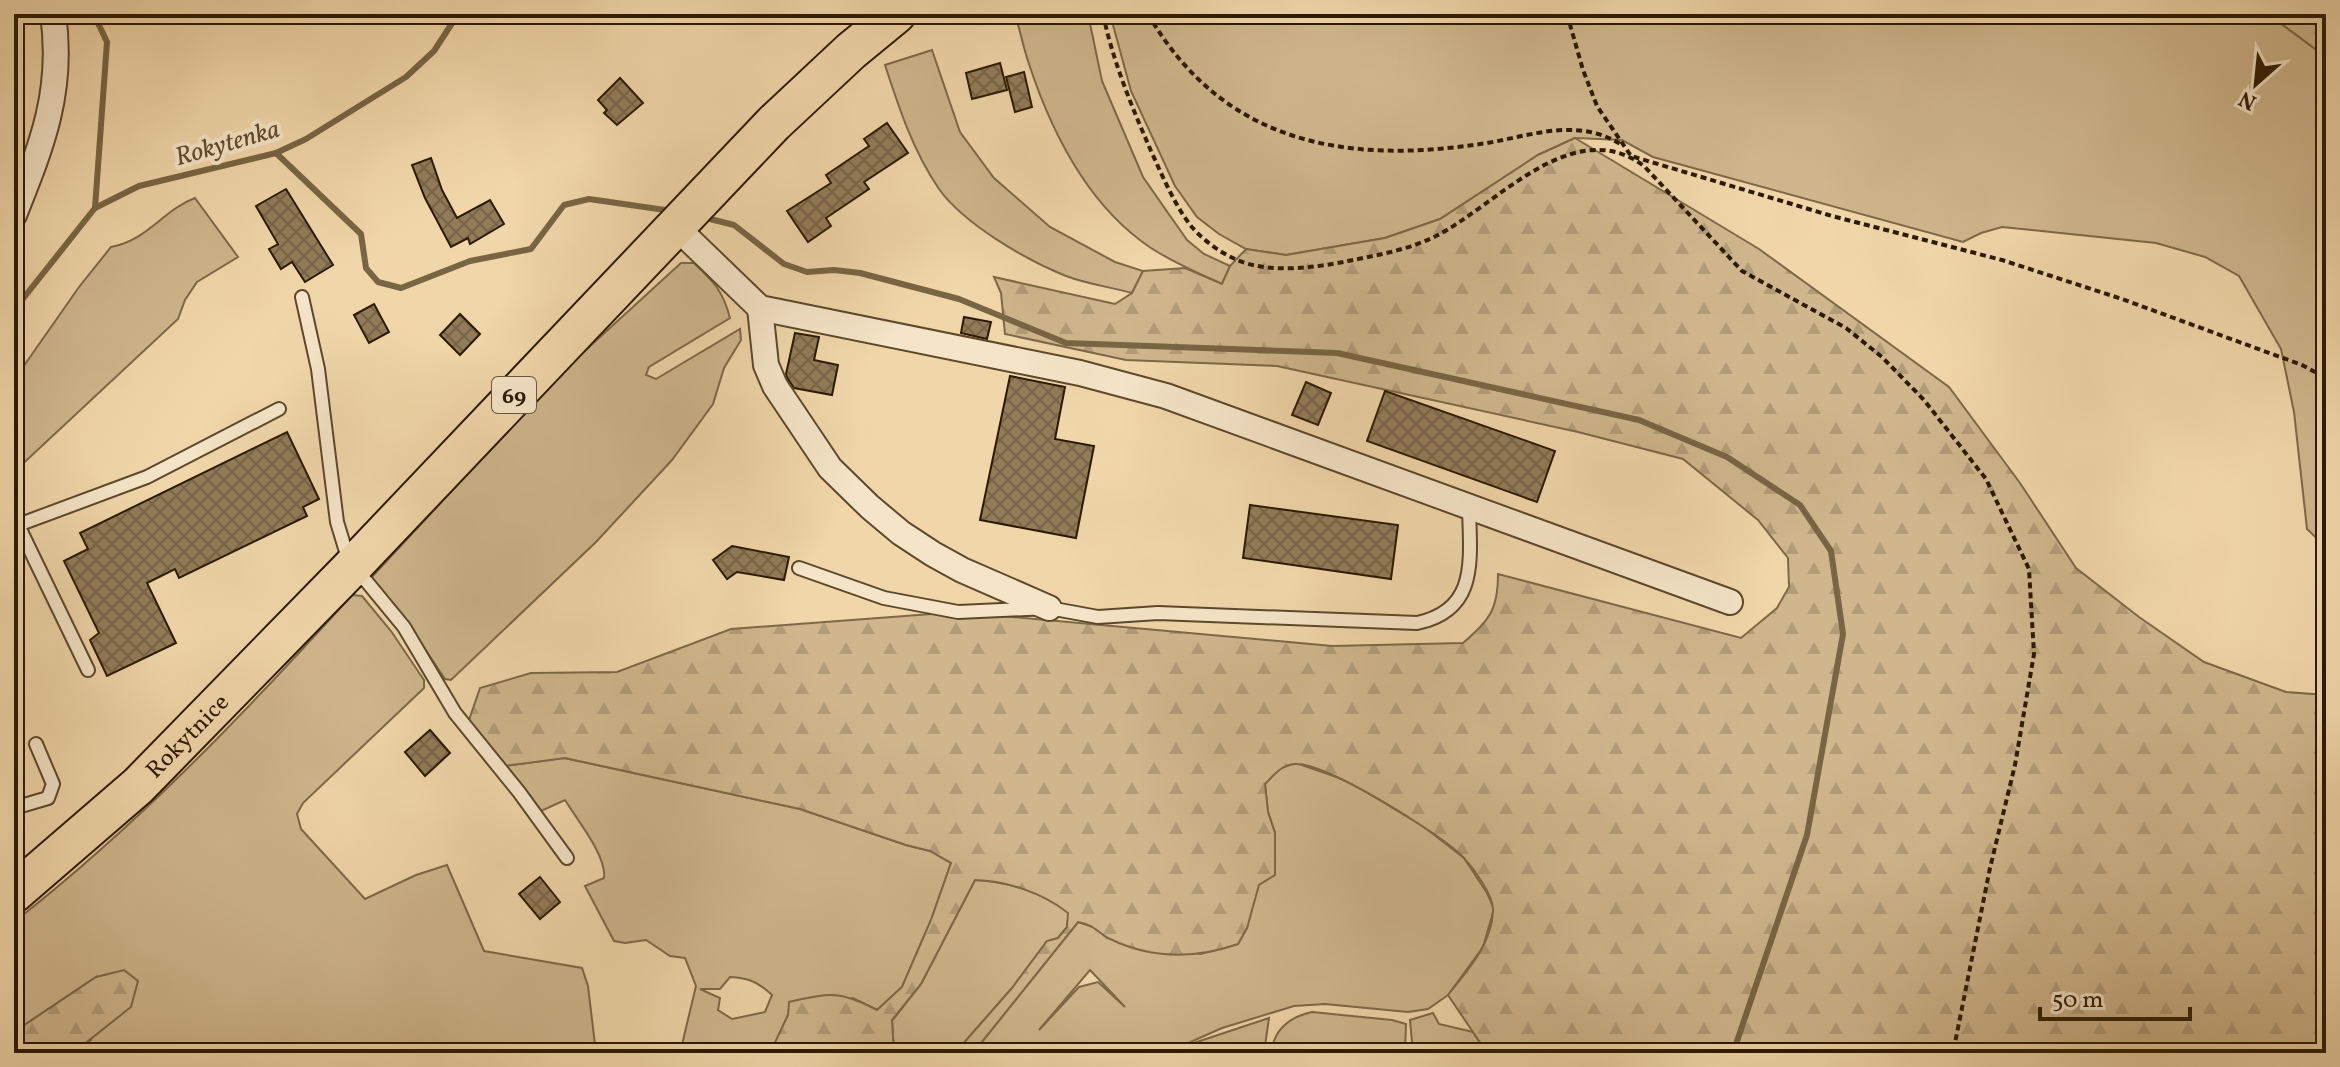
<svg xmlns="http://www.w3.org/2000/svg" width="2340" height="1067" viewBox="0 0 2340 1067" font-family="Vollkorn,serif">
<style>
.grass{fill:#cfb68c;stroke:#7e6846;stroke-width:2;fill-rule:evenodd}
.forest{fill:url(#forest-firs);stroke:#7e6846;stroke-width:2}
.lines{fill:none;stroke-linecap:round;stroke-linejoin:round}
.stream{stroke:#796443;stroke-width:6}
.building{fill:url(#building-cross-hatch);stroke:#2c1900;stroke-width:2}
.lane-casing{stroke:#5d482a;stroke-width:16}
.street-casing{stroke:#5d482a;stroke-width:28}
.primary-casing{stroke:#2c1900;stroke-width:42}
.path{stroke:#2c1900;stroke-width:4;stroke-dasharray:6 4;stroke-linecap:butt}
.lane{stroke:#f5e4c7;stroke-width:12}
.street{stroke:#f5e4c7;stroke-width:24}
.primary{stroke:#f0d6a9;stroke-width:38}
.labels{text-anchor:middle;stroke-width:8;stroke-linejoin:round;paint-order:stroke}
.shield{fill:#f5e4c7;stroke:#68563c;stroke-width:2}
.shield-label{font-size:22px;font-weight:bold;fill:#2c1900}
.street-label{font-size:24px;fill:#2c1900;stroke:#f5e4c7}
.water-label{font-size:26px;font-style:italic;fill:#604b2d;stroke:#f5e4c7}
</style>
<defs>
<pattern id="forest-firs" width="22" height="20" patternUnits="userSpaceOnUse" patternTransform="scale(2)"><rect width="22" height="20" fill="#cfb68c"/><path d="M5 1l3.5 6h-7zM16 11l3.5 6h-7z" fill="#b29c77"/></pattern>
<pattern id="building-cross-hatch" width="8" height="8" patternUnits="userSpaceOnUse" patternTransform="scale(2)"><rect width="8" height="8" fill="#927b58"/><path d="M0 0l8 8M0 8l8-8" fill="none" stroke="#776446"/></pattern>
</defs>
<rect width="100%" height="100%" fill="#f0d6a9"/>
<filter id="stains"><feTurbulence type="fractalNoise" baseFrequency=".0025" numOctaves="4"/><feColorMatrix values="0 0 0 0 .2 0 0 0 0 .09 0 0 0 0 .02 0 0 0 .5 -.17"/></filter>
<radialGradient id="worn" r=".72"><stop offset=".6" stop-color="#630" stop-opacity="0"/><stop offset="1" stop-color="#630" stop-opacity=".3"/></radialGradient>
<g class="grass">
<path d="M1015 14H1088L1102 81 1143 177 1187 240 1204 254 1230 266 1222 284C1198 273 1174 263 1151 248 1088 206 1051 132 1028 61 1023 46 1020 30 1015 14Z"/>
<polygon points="1110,14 2268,14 2326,57 2326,547 2307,529 2294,412 2281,349 2239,276 2205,257 2156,243 2002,227 1981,233 1963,242 1653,157 1622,140 1575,138 1538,155 1440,219 1385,238 1286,255 1246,249 1219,234 1197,217 1175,186 1131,91"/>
<path d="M932 50 960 132 994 178 1050 227 1115 262 1143 271 1132 293C1110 287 1087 284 1066 276 1026 260 964 224 939 189 913 151 899 108 885 65Z"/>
<path d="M195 198 238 257 197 282 185 300 178 319 14 472V380L79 287 111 247C148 240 163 210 195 198Z"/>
<path d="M681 263H694C714 282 723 291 730 318L649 367 646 375 656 379 740 329 741 340 724 368 713 404 672 460 596 542 451 680 445 679 405 619 371 578 564 370Z"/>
<path d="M352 595 362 596 391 631 424 680V688L303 803 297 814 301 829 365 899 416 875 447 865 484 951 582 968 588 986 596 1053H306L303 1050 298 1053H73L91 1040 96 977 14 1032V922C138 825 246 712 352 595Z"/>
<path d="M564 758 800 809 906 845 930 851 951 863 931 920 902 987 877 1010 853 998 788 1015 772 1050 756 1053H680L696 986 685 958 670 956 646 940 625 943 614 941 585 886 604 878C607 856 577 820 565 800L541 811 505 766ZM730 977C749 978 758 982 772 995L765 1012 732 1019 718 1010 720 998 700 989H720Z"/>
<path d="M1296 763 1348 781 1424 827 1464 858 1487 893 1494 909 1483 947 1448 995 1428 1009 1408 1012 1325 1004 1294 1006 1222 1028 1175 1049 1163 1046 1164 1053H973L1078 922 1096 928 1107 938 1201 954 1238 944 1247 928 1254 897 1275 833 1268 812 1265 784 1280 768ZM1090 970 1125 1007 1098 982 1079 987 1039 1030Z"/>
<path d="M975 880C1008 881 1043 893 1069 913L1067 927 1058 938 1047 941 1012 988 955 1053H894L892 1021 921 984Z"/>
<path d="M1312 1012 1392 1020 1406 1024 1405 1053H1271C1274 1029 1289 1017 1312 1012Z"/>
<polygon points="1433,1013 1439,1024 1473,1032 1483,1047 1482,1053 1413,1053 1410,1020"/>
<polygon points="1269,1018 1264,1053 1180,1053 1191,1044"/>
</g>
<g class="forest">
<polygon points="2268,14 2326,14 2326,57"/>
<path d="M1575 138 1759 249 1949 387 2020 483 2076 568 2139 617 2204 662 2286 692 2326 695V1053H1482L1483 1047 1448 995C1467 971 1492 944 1493 911 1494 896 1474 869 1464 858 1441 834 1326 762 1295 764 1281 765 1274 775 1265 784L1268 812 1275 833V875L1259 885 1247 928 1238 944C1195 959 1152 959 1110 939 1098 933 1093 924 1078 922L973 1053H955L1012 988 1047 941 1058 938 1067 927 1068 913C1043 893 1008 881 975 880L921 984 892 1020 894 1053H756L772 1049 788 1015 789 1002C830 993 839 990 877 1010L902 987 931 920 951 863 930 851 906 845 800 809 565 758 505 766 469 720 480 688 531 673 617 672 731 629 958 612 1332 646 1463 643C1489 620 1498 611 1498 574L1741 638 1777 608 1789 587 1788 558 1758 520 1683 459 1578 432 1277 366 1126 360 1005 334 1001 293 994 277 1115 304 1132 293 1143 271 1185 268 1222 284 1230 266 1246 249 1286 255 1385 238 1440 219 1538 155Z"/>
<polygon points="124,970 138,981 131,1007 73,1053 14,1053 14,1032 96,977"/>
</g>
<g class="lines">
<g class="stream">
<polyline points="87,14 97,21 107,42 95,208"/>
<polyline points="276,153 361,234 366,268 378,282 401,288 470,261 531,249 564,205 589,199 672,211"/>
<polyline points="702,217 734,225 784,264 807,272 834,270 860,273 959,299 1066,343 1337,353 1639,420 1727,457 1800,505 1831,551 1843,634 1807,835 1733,1053"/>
<polyline points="14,310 95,208 139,186 276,153 306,139 406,77 434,51 458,14"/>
</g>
</g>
<g class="building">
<polygon points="1000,63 1007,90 972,99 966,73"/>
<polygon points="1024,72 1032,107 1015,112 1006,77"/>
<polygon points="620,78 643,103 617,125 604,113 607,110 598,100"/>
<polygon points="887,123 908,153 864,182 869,189 826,218 831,226 808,242 787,211 831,183 826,175 869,146 864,139"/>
<polygon points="431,158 442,190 457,218 490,200 504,224 470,244 468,238 451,247 425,198 412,165"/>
<polygon points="286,189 333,265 305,282 292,262 281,269 269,249 278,244 256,206"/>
<polygon points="374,304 389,332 369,343 354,315"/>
<polygon points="460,314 480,334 460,355 440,335"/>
<polygon points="964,317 991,322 987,339 961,333"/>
<polygon points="795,333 819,337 814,360 838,365 832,395 794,388 788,379 786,374"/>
<polygon points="1010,376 1065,387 1055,439 1094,446 1076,538 980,520"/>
<polygon points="1306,382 1331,393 1318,425 1292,415"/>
<polygon points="1385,391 1555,451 1537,502 1367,441"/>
<polygon points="287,432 319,499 303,507 307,516 179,578 175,569 147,583 176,643 107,676 90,640 99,633 64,561 88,549 80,533"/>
<polygon points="1250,505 1398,525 1391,579 1243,558"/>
<polygon points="732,546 789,557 784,580 737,572 727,579 713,560"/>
<polygon points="430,730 450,753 425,776 405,752"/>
<polygon points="540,877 560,902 540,919 519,894"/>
</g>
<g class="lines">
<g class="lane-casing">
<g id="lane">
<polyline points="302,297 318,369 337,522 351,568 367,582 404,627 455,713 519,792 567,858"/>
<polyline points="14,523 18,525 88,670"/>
<polyline points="18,525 147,477 279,409"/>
<path d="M799 568 884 598 958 612 1049 608 1098 617 1158 613 1417 623C1479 610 1470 559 1469 507"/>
<polyline points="14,808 48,798 53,784 36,744"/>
</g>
</g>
<g class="street-casing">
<g id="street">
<path d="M14 215C42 145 64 91 53 14"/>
<polyline points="676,227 760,308 1080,373 1166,396 1730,602"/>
<polyline points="760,308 766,365 775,386 830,468 870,507 901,533 933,554 962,570 1049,608"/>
</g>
</g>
<g class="primary-casing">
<g id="primary">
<path id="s1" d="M14 893 138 786 351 568 774 123 851 51 896 14"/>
</g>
</g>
<g class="path">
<path d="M1103 14C1113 62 1132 107 1151 151 1163 177 1174 204 1191 226 1202 239 1219 252 1235 259 1267 274 1314 268 1348 261 1378 255 1408 250 1436 236 1497 205 1573 113 1644 166L1742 271 1846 328 1882 357 1924 400 1986 479 2029 569 2034 654 2015 765 1990 868 1953 1053"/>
<path d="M1148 14C1224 145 1347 165 1487 143 1534 135 1578 117 1622 145"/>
<polyline points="1567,14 1583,70 1597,106 1631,156 1832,216 2002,260 2122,299 2302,365 2326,378"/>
<polyline points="838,24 843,14"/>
</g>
<use href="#lane" class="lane"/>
<use href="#street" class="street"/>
<use href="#primary" class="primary"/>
</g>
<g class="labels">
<rect class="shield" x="492" y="377" width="44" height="36" rx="6"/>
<g class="shield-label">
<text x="514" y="403">69</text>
</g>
<g class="street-label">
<text dy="8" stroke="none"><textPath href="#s1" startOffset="234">Rokytnice</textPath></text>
</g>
<g class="water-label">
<text transform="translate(227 142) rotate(-16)" y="9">Rokytenka</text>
</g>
</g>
<rect width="2340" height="1067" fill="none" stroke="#f0d6a9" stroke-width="48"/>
<rect x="16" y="16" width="2308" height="1035" fill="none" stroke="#2c1900" stroke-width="4"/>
<rect x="24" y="24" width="2292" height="1019" fill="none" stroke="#2c1900" stroke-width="2"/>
<g transform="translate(2256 84) rotate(207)" stroke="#f5e4c7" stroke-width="6" paint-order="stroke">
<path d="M0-6L14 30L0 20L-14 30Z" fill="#2c1900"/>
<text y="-12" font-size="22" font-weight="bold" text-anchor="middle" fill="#2c1900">N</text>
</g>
<path d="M2040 1007v12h150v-12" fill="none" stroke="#2c1900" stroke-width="4"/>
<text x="2052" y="1007" font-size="24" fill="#2c1900" stroke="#f5e4c7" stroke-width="6" paint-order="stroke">50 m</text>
<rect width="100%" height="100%" filter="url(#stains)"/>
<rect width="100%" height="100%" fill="url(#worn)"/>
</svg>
